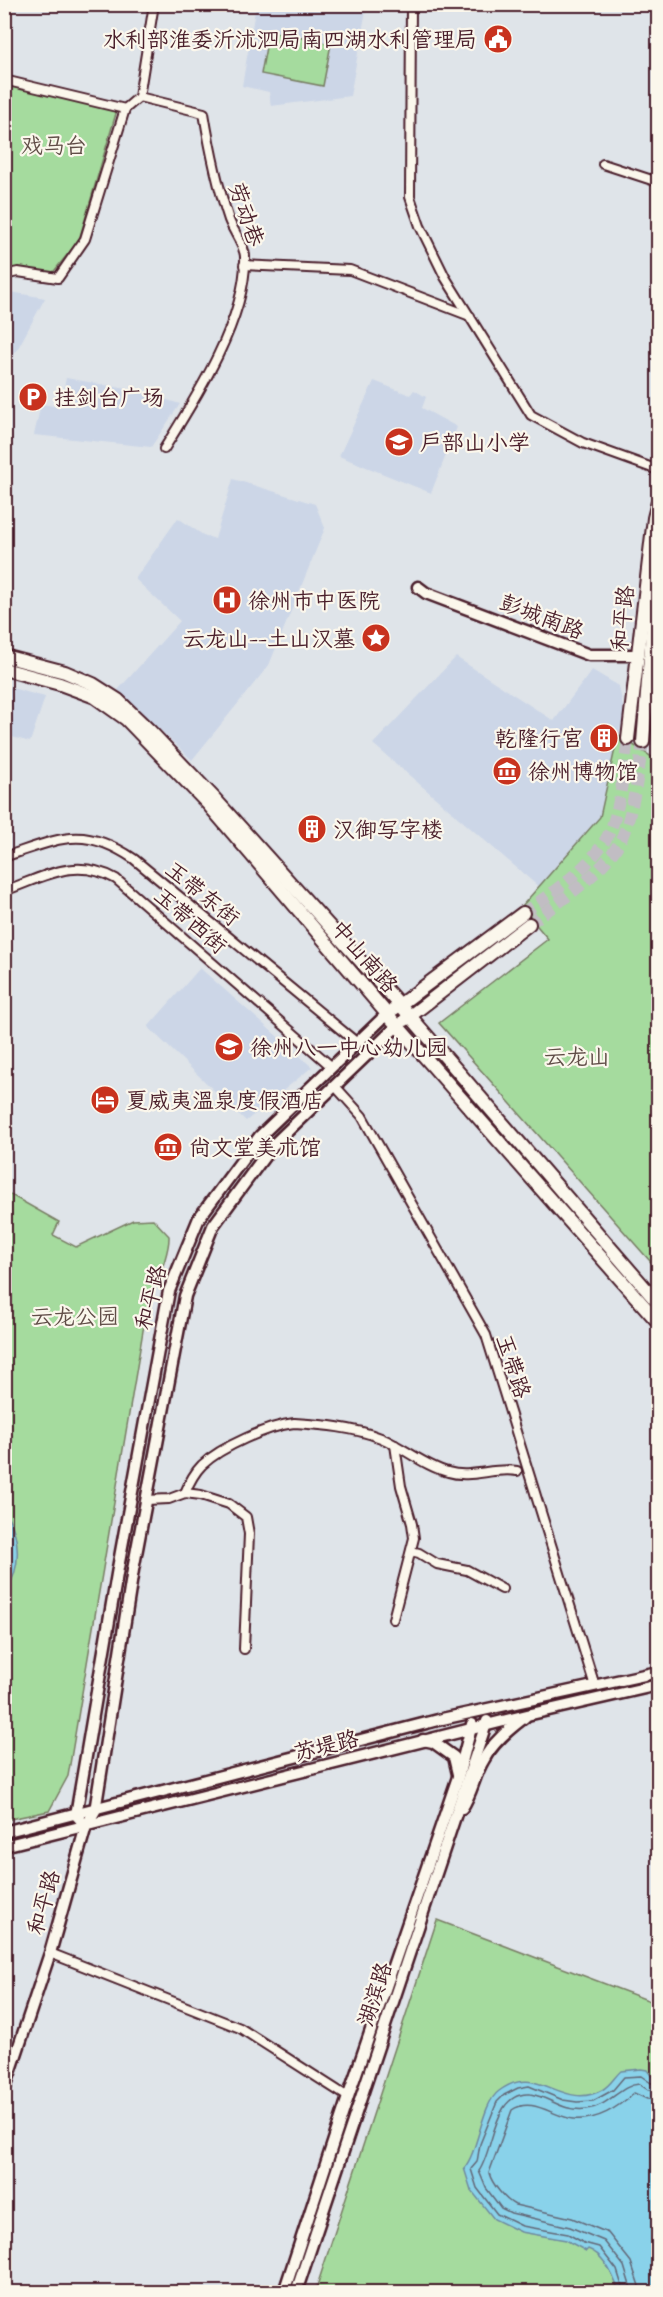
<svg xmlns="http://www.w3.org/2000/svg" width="663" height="2297" viewBox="0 0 663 2297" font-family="'Architects Daughter','LXGW WenKai TC',sans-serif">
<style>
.built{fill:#ccd6e7}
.green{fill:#a5db9e;stroke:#787d64;stroke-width:1.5}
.water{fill:#89d2ea;stroke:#708a9e;stroke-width:1.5}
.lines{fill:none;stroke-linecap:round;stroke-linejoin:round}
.shore{stroke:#636777;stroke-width:1.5}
.primary-tunnel{stroke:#c1bdc3;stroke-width:12;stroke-dasharray:12 6;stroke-linecap:butt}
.street-casing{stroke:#4a1f2b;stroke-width:12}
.secondary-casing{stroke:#4a1f2b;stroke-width:15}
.primary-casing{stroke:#4a1f2b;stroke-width:16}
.street{stroke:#fbf7ec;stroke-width:8}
.secondary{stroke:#fbf7ec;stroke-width:10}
.primary{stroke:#fbf7ec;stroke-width:12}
.labels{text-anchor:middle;stroke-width:4.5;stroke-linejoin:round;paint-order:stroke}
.poi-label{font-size:22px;fill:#4a1f2b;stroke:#fbf7ec;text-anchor:start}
.park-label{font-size:22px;fill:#614e48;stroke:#fbf7ec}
.street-label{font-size:22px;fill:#4a1f2b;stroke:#fbf7ec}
</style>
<rect width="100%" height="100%" fill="#dfe4e9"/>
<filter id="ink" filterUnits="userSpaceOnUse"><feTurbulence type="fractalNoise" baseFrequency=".0167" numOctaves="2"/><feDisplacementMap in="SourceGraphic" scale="12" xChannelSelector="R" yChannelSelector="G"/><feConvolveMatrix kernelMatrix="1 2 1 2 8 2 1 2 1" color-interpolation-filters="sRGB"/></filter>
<g filter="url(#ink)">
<g class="built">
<polygon points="256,5 367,5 350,96 271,106 269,92 242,86"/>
<polygon points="5,291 45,298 17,350 5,365"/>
<polygon points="66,378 138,391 180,404 151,447 34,435 41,404 60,407"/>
<polygon points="374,381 410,395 414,390 426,397 422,408 457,427 431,493 339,456"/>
<polygon points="233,479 315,504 325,528 269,665 192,760 118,690 180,621 135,579 178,518 203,535 215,539"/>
<polygon points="456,657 554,721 592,670 619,686 624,713 600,817 540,888 373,744"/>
<polygon points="4,686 45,697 30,742 5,735"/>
<polygon points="200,968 312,1067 246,1121 148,1027"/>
</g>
<g class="green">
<polygon points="269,31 331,44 323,86 261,74"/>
<polygon points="5,85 46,91 117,110 79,240 51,275 19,268 5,270"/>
<polygon points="618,735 658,761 658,1270 439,1023 548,939 521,907 600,817"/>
<path d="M4 1191 59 1222 53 1235 76 1247 133 1220 153 1219 169 1236C170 1255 152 1292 146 1313L68 1776 49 1811 5 1820Z"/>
<polygon points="437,1920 658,2004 658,2292 315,2292"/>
</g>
<g class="water">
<path d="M5 1512C21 1536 22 1569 5 1592Z"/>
<path d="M641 2069 647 2070 653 2078 658 2077V2292H619C614 2277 605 2255 588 2249L586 2251 566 2240 521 2232 494 2219 471 2190 464 2168C479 2151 481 2104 499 2091 538 2061 562 2112 602 2090 611 2085 614 2077 621 2071Z"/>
</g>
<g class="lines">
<g class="shore">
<polyline points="624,2292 617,2270 599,2247 584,2243 568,2234 522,2226 497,2214 477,2188 471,2169 477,2162 480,2144 497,2102 504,2095 518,2088 529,2086 563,2100 577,2102 593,2101 613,2090 624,2077 641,2076 651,2083 658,2083"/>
<path d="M632 2292 624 2266 604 2241 570 2227 511 2213 501 2208 486 2188 479 2171C494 2150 493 2091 530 2094 551 2097 561 2112 587 2109 610 2106 620 2085 639 2084L648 2090 658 2091"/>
<path d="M641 2292 631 2262 608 2233 572 2218 515 2205C505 2200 492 2184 489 2173L512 2110C532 2096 553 2117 574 2119 598 2121 617 2108 634 2093L647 2099 658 2100"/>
</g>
<g class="primary-tunnel">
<path d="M523 913C553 892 586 871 606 839 620 816 624 767 628 739"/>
<path d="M529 924C560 901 597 878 618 845 632 822 639 769 643 742"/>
</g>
<g class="street-casing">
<g id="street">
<polyline points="411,4 410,197 420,226 445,277 531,415 583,443 658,470"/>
<polyline points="4,80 125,109"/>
<path d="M139 97 204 113C210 150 217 184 229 220 233 231 245 246 245 257 247 318 196 398 164 449"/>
<polyline points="603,164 658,182"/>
<polyline points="244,265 350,270 470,316"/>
<polyline points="4,275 18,272 58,278 85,239 125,109 139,97 154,4"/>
<path d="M4 857C59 839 82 824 134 859L356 1042"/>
<path d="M4 891C44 877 75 856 116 879L332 1067"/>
<polyline points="335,1086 362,1116 486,1335 595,1686"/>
<path d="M185 1493C189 1483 194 1473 202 1465 221 1447 268 1426 294 1423 323 1425 353 1427 381 1438 403 1447 426 1467 448 1472 471 1479 493 1467 517 1471"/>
<polyline points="146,1500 169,1499 185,1493 201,1495 229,1504 246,1517 249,1534 244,1649"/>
<polyline points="411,1551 419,1553 437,1564 467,1570 502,1589"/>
<polyline points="393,1619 414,1538 412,1524 401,1486 395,1445"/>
<polyline points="50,1953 240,2028 348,2097"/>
</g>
</g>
<g class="secondary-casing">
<g id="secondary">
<polyline points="418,587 426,593 589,655 639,655"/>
<polyline points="423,1740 433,1742 454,1757 458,1774"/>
<path d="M462 1808C472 1793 474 1776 483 1761 492 1743 509 1729 525 1717"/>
<polyline points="86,1826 76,1815 118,1568 169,1291 199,1218 260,1136 387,1014"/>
<polyline points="4,1832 442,1719 658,1672"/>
<polyline points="4,1846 527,1715 658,1685"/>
<polyline points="4,2091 50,1953 86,1826 95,1811 133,1570 185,1296 213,1226 272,1146 397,1026"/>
<polyline points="284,2292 348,2097 458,1777 472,1724"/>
<polyline points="296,2292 487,1721"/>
</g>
</g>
<g class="primary-casing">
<g id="primary">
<polyline points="4,656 65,672 93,684 118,700 149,730 214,798 410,1016 658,1303"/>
<polyline points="4,669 60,684 95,697 126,719 208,804 387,1014 658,1322"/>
<polyline points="628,739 654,518 658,502"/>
<polyline points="643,742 658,561"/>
<polyline points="394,1009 523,913"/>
<polyline points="405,1020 529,924"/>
</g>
</g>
<use href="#street" class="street"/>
<use href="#secondary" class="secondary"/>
<use href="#primary" class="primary"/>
</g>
</g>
<defs>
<g id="civic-disc" transform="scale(1.5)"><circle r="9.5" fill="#c8321e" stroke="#fbf7ec"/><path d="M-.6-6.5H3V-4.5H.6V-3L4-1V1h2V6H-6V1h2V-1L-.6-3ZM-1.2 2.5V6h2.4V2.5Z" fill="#fff"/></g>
<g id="parking-disc" transform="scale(1.5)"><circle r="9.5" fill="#c8321e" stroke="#fbf7ec"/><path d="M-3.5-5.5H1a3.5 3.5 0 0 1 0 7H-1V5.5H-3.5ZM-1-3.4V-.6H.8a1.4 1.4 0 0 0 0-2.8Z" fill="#fff"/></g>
<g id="school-disc" transform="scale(1.5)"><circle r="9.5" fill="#c8321e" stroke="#fbf7ec"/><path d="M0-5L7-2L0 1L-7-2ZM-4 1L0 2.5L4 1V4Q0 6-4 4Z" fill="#fff"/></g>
<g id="hospital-disc" transform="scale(1.5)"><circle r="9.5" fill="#c8321e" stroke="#fbf7ec"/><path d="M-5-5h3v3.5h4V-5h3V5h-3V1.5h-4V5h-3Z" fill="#fff"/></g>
<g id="sight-disc" transform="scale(1.5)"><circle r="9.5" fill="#c8321e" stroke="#fbf7ec"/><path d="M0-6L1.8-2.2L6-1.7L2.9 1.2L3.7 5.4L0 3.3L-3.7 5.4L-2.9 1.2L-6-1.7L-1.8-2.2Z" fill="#fff"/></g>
<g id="building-disc" transform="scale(1.5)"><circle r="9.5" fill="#c8321e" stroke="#fbf7ec"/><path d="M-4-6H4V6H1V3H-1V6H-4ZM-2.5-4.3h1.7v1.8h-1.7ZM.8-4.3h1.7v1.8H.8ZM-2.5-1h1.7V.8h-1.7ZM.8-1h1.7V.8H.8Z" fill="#fff"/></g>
<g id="museum-disc" transform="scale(1.5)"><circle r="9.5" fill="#c8321e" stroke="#fbf7ec"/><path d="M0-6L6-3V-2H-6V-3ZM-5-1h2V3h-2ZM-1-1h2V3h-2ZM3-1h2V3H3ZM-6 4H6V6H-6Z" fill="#fff"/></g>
<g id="hotel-disc" transform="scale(1.5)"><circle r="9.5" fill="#c8321e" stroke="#fbf7ec"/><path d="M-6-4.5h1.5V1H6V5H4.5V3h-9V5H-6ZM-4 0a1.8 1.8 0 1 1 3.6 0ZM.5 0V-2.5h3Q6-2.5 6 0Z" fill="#fff"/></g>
</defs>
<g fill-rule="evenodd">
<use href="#civic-disc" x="498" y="39"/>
<use href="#parking-disc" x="33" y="397"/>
<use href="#school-disc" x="399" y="442"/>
<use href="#hospital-disc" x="227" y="600"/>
<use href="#sight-disc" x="376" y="638"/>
<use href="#building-disc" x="604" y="738"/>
<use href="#museum-disc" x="507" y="771"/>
<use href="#building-disc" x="312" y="829"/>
<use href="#school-disc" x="229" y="1047"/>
<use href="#hotel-disc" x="105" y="1100"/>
<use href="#museum-disc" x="168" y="1147"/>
</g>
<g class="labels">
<g class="poi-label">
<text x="477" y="47" text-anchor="end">水利部淮委沂沭泗局南四湖水利管理局</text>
<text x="54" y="405">挂剑台广场</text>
<text x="420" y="450">户部山小学</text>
<text x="248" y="608">徐州市中医院</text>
<text x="355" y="646" text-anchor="end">云龙山——土山汉墓</text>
<text x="583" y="746" text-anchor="end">乾隆行宫</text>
<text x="528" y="779">徐州博物馆</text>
<text x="333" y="837">汉御写字楼</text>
<text x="250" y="1055">徐州八一中心幼儿园</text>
<text x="126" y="1108">夏威夷温泉度假酒店</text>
<text x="189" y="1155">尚文堂美术馆</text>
</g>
<g class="park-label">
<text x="54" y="153">戏马台</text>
<text x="577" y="1064">云龙山</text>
<text x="75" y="1324">云龙公园</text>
</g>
<g class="street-label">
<text transform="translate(247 214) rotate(71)" y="8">劳动巷</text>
<text transform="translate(542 616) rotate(21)" y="8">彭城南路</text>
<text transform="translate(622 618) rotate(-84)" y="8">和平路</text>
<text transform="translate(203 893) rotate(39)" y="8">玉带东街</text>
<text transform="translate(191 920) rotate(41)" y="8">玉带西街</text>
<text transform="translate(365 956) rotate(49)" y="8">中山南路</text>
<text transform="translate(150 1297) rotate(-75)" y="8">和平路</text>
<text transform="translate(514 1366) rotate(72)" y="8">玉带路</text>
<text transform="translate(326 1745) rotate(-14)" y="8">苏堤路</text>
<text transform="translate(43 1902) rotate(-74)" y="8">和平路</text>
<text transform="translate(374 1994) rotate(-72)" y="8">湖滨路</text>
</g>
</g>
<rect width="663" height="2297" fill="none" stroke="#fbf7ec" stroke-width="24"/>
<rect x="12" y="12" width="639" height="2273" fill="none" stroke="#4a1f2b" stroke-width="2" filter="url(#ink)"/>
</svg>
